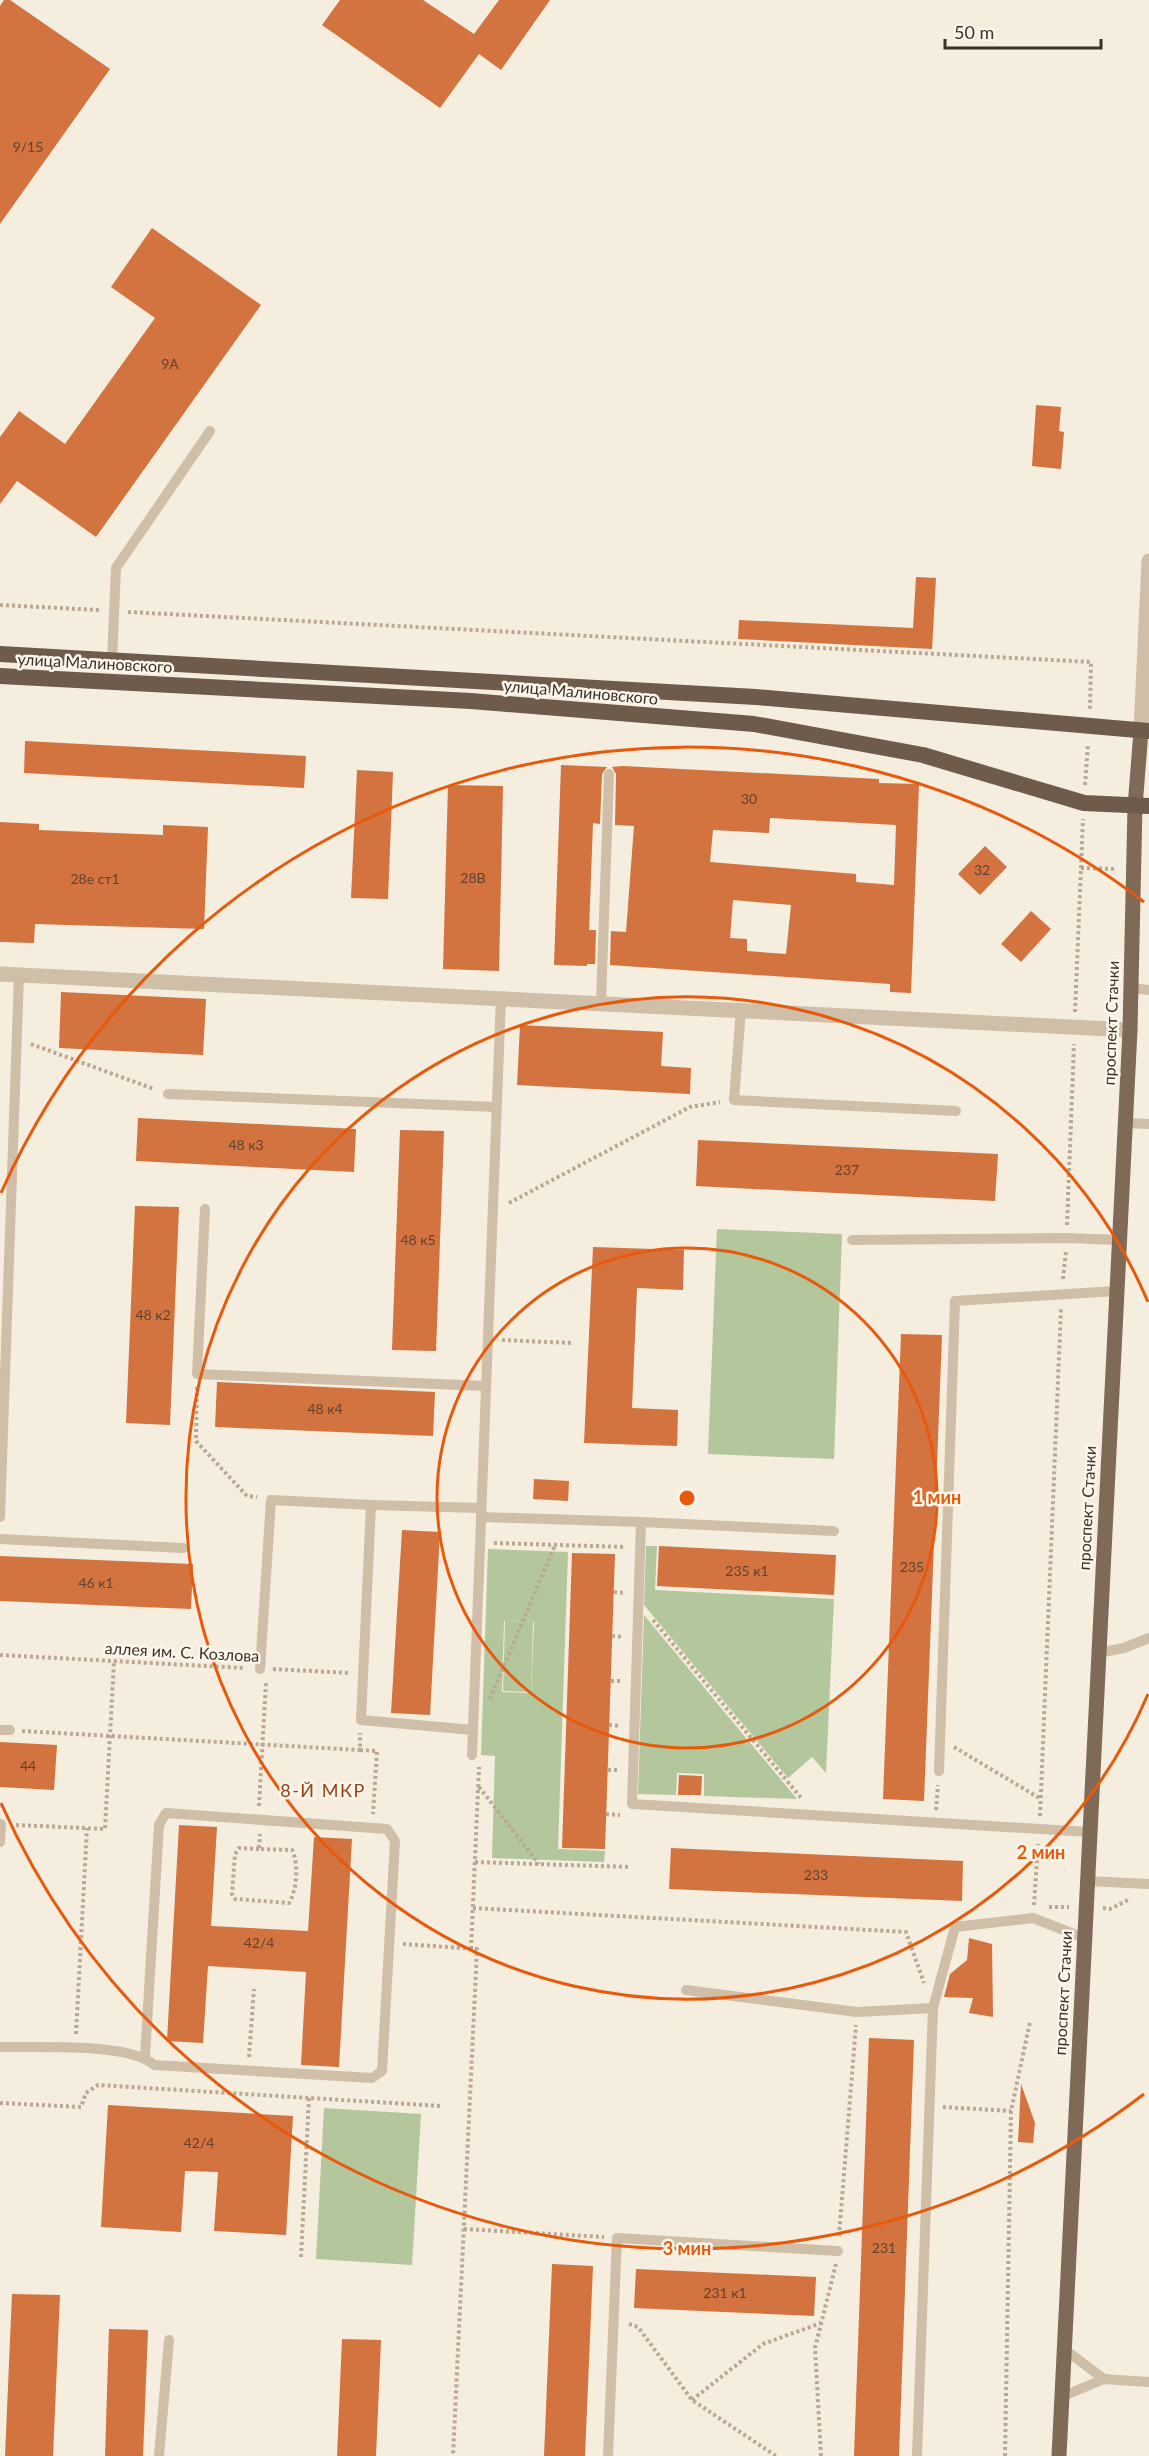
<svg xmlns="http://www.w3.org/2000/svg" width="1149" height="2456" viewBox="0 0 1149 2456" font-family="Lato,sans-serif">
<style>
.green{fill:#b3c69c;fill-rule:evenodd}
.building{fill:#d3733f;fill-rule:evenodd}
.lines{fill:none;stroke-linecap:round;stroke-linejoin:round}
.path{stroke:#bba892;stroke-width:4;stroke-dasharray:3 3;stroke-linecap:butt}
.service{stroke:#cfbea8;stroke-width:10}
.tertiary{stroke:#cfbea8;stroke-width:15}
.primary{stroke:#7f6a58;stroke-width:15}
.trunk{stroke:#6e5b4c;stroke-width:16}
.ring{fill:none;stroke:#e8590c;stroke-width:3}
.labels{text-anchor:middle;stroke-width:5;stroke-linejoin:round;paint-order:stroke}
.number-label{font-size:14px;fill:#61422e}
.street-label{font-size:16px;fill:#3b3129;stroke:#fcf6eb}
.neighbourhood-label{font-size:18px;letter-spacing:1.5px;fill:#944418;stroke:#fcf6eb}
.centre{fill:#e8590c;stroke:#fcf6eb;stroke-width:3}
.ring-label{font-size:18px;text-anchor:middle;font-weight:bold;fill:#e8590c;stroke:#fcf6eb;stroke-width:5;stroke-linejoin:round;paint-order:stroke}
</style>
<rect width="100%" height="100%" fill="#f5edde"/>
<g class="green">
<polygon points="717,1229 842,1234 834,1459 708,1454"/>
<polygon points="646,1546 657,1546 655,1590 834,1599 826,1773 812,1757 788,1778 644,1605"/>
<path d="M488 1549 568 1552 558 1849 605 1851 604 1862 492 1858 495 1756 481 1755ZM504 1621 534 1622 531 1693 502 1692Z"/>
<polygon points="644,1615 746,1738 746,1748 747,1739 797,1799 704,1796 704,1774 677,1773 676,1795 638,1794"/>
<polygon points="505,1621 533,1622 531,1692 503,1691"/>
<polygon points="324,2108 421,2114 412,2265 316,2259"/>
</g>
<g class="building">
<polygon points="4,0 10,0 110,69 0,224 0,6"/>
<polygon points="340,0 423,0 474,34 499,0 550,0 501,70 479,54 440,108 322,25"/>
<polygon points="152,228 261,305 96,537 17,481 0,504 0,437 19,411 65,444 155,318 111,287"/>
<polygon points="1036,405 1061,407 1059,431 1064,432 1061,469 1032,466"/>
<polygon points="916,577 936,578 932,649 738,639 739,620 913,628"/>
<polygon points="25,741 306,756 304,788 24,773"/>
<polygon points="561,765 607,767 602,774 600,824 593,823 589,930 596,930 595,964 587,964 587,966 554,965"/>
<path d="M622 766 879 779V783L919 784 911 993 890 992V984L610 965 611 931 626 932 634 826 615 825 616 774 612 767ZM770 818 896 825 894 885 856 882V874L710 862 713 830 769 833ZM733 900 791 905 786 954 747 951V939L730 938Z"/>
<polygon points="357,770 393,772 388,899 351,898"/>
<polygon points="448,785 503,786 499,971 443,969"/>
<polygon points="0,822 39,824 39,830 163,835 163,825 208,827 204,929 35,924 34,943 0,942"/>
<polygon points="985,846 1007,867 980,895 958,874"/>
<polygon points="1031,911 1051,929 1021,962 1001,944"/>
<polygon points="61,992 206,999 203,1055 59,1048"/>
<polygon points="520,1025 663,1032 661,1066 691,1068 690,1094 517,1085"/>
<polygon points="138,1118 356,1129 354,1172 136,1161"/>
<polygon points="400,1130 444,1131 436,1351 392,1350"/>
<polygon points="698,1140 998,1154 995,1201 696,1186"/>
<polygon points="135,1206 179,1207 170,1425 126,1423"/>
<polygon points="593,1247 684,1250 683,1290 637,1288 632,1408 678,1410 677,1446 584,1443"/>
<polygon points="901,1334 942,1335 924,1801 883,1799"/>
<polygon points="217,1382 435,1392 433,1436 215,1427"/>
<polygon points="534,1479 569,1481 568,1501 533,1499"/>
<polygon points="402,1530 440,1532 430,1715 391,1713"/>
<polygon points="659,1546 836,1555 834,1595 657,1586"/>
<polygon points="572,1553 615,1554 605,1849 562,1848"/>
<polygon points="0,1556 193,1564 191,1609 0,1601"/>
<polygon points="0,1742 57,1745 54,1790 0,1787"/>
<polygon points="679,1775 702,1776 701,1795 678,1795"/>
<polygon points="179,1825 217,1827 211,1926 308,1931 314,1837 352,1839 339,2067 301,2065 306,1972 208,1966 203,2043 167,2041"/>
<polygon points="671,1848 963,1861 962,1901 669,1889"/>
<polygon points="969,1938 992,1944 993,2017 969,2013 973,1998 944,1997 950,1974 967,1960"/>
<polygon points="869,2038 914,2040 899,2456 854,2456"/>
<polygon points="1021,2084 1035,2123 1033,2143 1018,2142"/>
<polygon points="108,2105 293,2116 286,2235 214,2231 218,2172 185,2171 181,2232 101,2227"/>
<polygon points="552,2264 593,2266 585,2456 544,2456"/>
<polygon points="636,2269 816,2277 814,2316 634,2308"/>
<polygon points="12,2294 60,2295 53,2456 5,2456"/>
<polygon points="109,2329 148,2330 143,2456 105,2456"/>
<polygon points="342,2339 381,2340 376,2456 337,2456"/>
</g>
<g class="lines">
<g class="path">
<polyline points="0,605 99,610"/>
<polyline points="128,612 1091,662 1090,710"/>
<polyline points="1085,785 1088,744"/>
<polyline points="1081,868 1116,869"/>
<polyline points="1075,1012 1083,819"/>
<polyline points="31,1044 154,1089"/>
<polyline points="509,1203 690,1107 720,1102"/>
<polyline points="1067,1225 1074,1044"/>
<polyline points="1063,1279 1066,1251"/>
<polyline points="502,1340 573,1343"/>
<polyline points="197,1387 196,1441 247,1496 257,1497"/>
<polyline points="494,1543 625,1547"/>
<polyline points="614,1592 625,1593"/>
<polyline points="653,1620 802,1799"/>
<polyline points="612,1636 623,1637"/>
<polyline points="0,1655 245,1668"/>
<polyline points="273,1669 350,1673"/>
<polyline points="611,1681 622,1681"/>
<polyline points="490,1699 555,1545"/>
<polyline points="609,1725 621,1726"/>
<polyline points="22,1731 360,1750 360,1733"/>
<polyline points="954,1747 1041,1799"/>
<polyline points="360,1750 377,1751 373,1814"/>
<polyline points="608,1770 619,1770"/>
<polyline points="479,1787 539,1864"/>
<polyline points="259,1806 266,1682"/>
<polyline points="936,1810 938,1785"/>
<polyline points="606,1814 620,1815"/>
<polyline points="1040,1816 1061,1308"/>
<polyline points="16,1825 105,1829 114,1661"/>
<path d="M259 1849 239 1848 235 1854 232 1894 235 1899 289 1903C297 1890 299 1863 292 1850L259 1849 260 1834"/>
<polyline points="475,1862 629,1867"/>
<polyline points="1034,1905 1038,1844"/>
<polyline points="1049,1907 1069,1907"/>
<polyline points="473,1908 906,1932 924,1983"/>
<polyline points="1103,1908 1110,1909 1130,1899"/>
<polyline points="403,1944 477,1949 453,2456"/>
<polyline points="471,1949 479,1767"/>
<polyline points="76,2034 87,1828"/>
<polyline points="249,2057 254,1989"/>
<polyline points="0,2103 81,2107 86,2093 98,2085 441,2106"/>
<polyline points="943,2107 1011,2111"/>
<polyline points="464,2229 604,2237"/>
<polyline points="839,2236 856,2025"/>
<polyline points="301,2257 309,2098"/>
<polyline points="629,2324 638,2327 692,2400 776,2456"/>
<polyline points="692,2400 763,2344 821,2323"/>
<polyline points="821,2456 815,2348 836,2264"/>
<polyline points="1005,2456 1011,2111 1030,2022"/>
</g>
<g class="service">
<polyline points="112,662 116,568 210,431"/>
<polyline points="1130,988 1149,990"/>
<polyline points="601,1002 609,774"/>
<polyline points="741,1009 734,1100 956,1111"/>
<polyline points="168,1094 496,1107"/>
<polyline points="1125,1123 1149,1124"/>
<polyline points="205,1209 197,1374 485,1386"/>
<polyline points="852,1240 1067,1238 1118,1240"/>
<polyline points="0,1517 19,975"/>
<polyline points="481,1517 641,1522"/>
<polyline points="834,1531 641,1522 632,1804 1088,1832"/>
<polyline points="0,1539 183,1548"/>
<polyline points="1098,1653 1124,1648 1149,1638"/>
<polyline points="260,1669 271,1500 371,1505"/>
<polyline points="0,1730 10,1730"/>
<polyline points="473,1730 361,1720 371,1505 481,1508"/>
<polyline points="472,1755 501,997"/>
<polyline points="939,1771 955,1301 1116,1291"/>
<polyline points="0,1842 1,1824"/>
<polyline points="1086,1881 1149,1884"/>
<polyline points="686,1990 857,2012 933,2008"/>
<path d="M0 2047C35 2048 130 2042 154 2065L372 2078 382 2071 395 1841 387 1829 166 1813 159 1825 145 2056"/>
<polyline points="1104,2379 1149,2382"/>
<polyline points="1061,2397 1104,2379 1064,2349"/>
<polyline points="159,2456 169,2340"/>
<polyline points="608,2456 617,2238 838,2251"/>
<polyline points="917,2456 933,2008 955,1927 1033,1918 1084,1938"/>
</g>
<g class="tertiary">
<polyline points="1141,731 1149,561"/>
<polyline points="0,974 1130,1030"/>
</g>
<polyline class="primary" points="1059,2456 1130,1030 1135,807 1141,731"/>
<g class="trunk">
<polyline points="0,654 756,697 1149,731"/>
<polyline points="0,676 471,701 754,724 923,755 1084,803 1149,806"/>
</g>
</g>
<g class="ring">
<circle cx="687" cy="1498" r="250"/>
<path d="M1148 1694A501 501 0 1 1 1148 1302"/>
<path d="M1144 2094A751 751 0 0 1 1 1803M1 1193A751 751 0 0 1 1144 902"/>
</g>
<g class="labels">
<g class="number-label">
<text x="28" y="152">9/15</text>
<text x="170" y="369">9А</text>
<text x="749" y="804">30</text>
<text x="982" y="875">32</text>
<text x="473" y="883">28В</text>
<text x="95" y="884">28е ст1</text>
<text x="246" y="1150">48 к3</text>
<text x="847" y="1175">237</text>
<text x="418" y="1245">48 к5</text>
<text x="153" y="1320">48 к2</text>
<text x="325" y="1414">48 к4</text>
<text x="912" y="1572">235</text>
<text x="747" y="1576">235 к1</text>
<text x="96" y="1588">46 к1</text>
<text x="28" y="1771">44</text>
<text x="816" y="1880">233</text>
<text x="259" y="1948">42/4</text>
<text x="199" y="2148">42/4</text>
<text x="884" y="2253">231</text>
<text x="725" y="2298">231 к1</text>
</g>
<g class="street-label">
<text transform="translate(95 663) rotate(3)" y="6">улица Малиновского</text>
<text transform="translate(581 692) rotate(5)" y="6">улица Малиновского</text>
<text transform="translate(1111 1023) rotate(-88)" y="6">проспект Стачки</text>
<text transform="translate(1087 1508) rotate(-87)" y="6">проспект Стачки</text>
<text transform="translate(182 1652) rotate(3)" y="6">аллея им. С. Козлова</text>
<text transform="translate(1063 1993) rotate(-87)" y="6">проспект Стачки</text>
</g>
<g class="neighbourhood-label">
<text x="323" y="1797">8-Й МКР</text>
</g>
</g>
<circle cx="687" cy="1498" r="9" class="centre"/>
<g class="ring-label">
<text x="937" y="1504">1 мин</text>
<text x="1041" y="1859">2 мин</text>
<text x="687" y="2255">3 мин</text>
</g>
<path d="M945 39v9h156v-9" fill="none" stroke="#3b3129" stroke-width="3"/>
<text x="954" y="39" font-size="18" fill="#3b3129" stroke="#fcf6eb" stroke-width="4.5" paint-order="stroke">50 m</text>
</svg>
